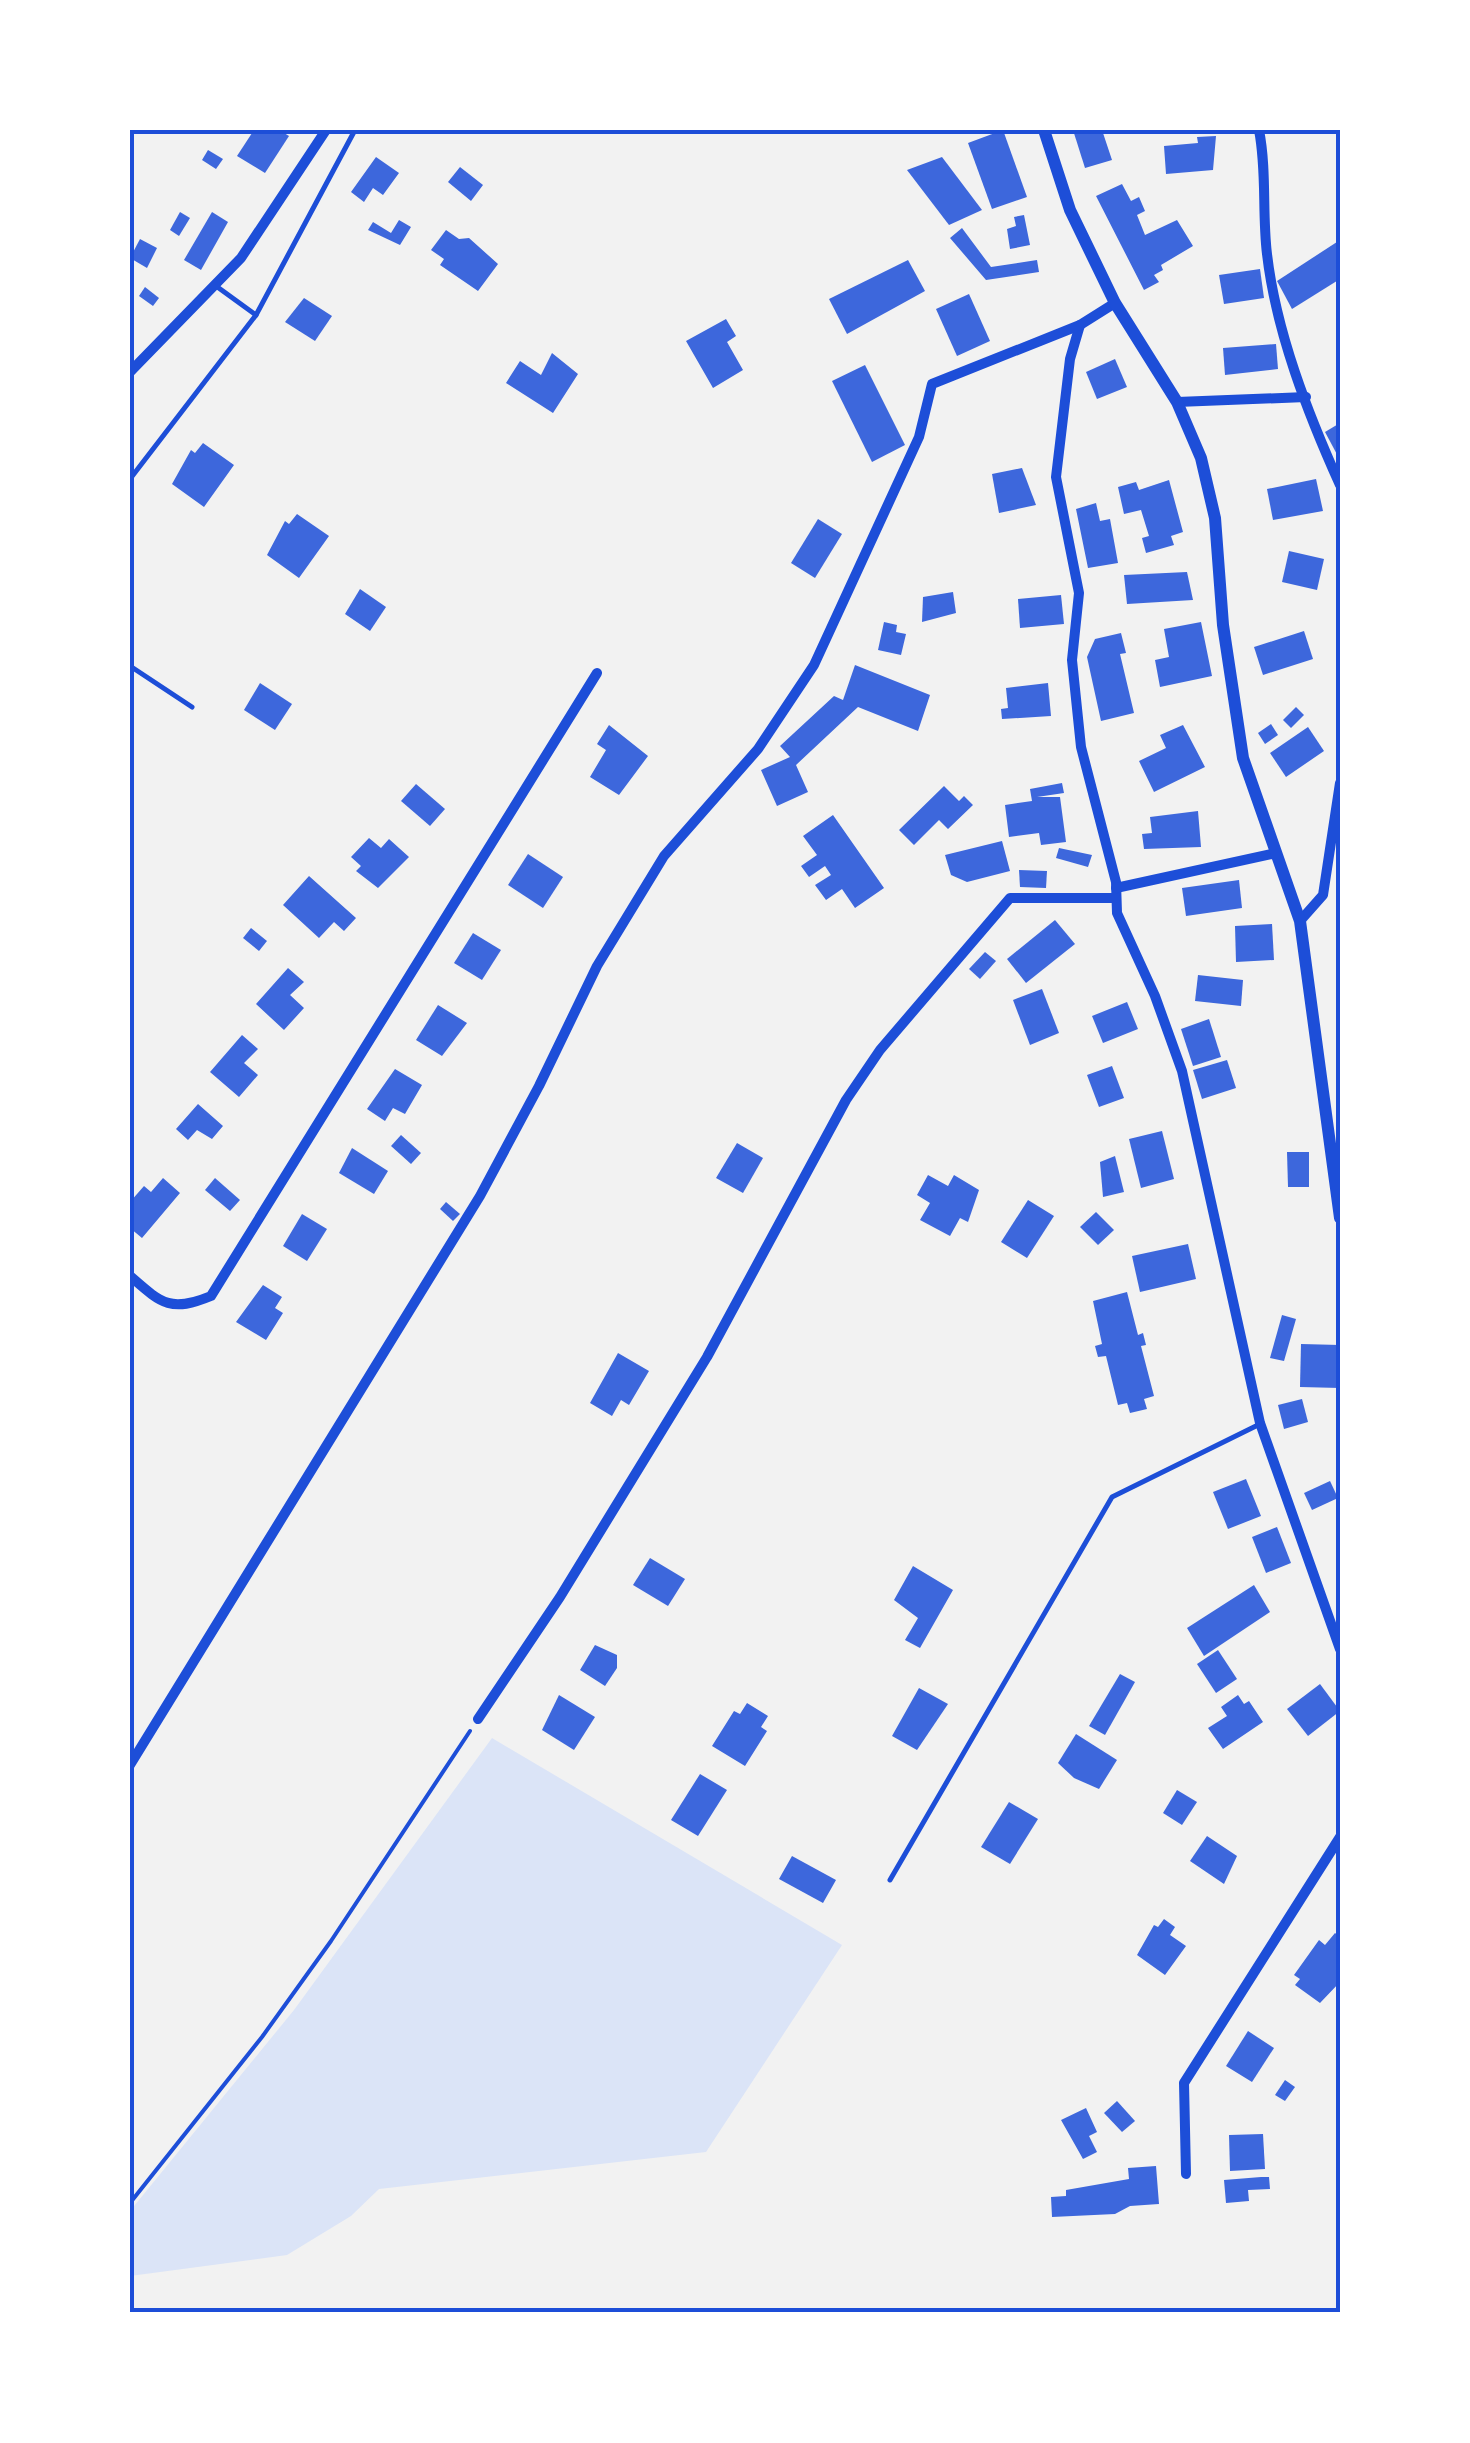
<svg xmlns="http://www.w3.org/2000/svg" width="1470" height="2443" viewBox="0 0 1470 2443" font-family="Helvetica,sans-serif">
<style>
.green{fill:#dbe4f7}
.building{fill:#3d67dc}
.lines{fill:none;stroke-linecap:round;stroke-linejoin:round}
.path{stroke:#1d4ed8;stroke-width:4}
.service{stroke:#1d4ed8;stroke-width:5}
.minor{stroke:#1d4ed8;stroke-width:10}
.tertiary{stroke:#1d4ed8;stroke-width:12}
.neatline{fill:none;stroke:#1d4ed8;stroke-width:4}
</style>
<rect width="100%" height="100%" fill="#f2f2f2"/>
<polygon class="green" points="492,1738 842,1945 706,2152 379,2189 351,2216 287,2255 130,2276 130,2211 294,2010"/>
<g class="building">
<polygon points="254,130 279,130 289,136 265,173 237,156"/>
<polygon points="1003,130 1027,197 992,209 968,143"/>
<polygon points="1073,130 1102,130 1112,160 1085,168"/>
<polygon points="1216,136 1213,170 1166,174 1164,146 1198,143 1197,137"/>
<polygon points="208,150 223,159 216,169 202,160"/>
<polygon points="376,157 399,173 383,195 373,188 364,202 351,192"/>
<polygon points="942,157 982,210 949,225 907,170"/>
<polygon points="460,167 483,185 471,201 448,182"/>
<polygon points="1122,184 1131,201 1139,197 1145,211 1137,215 1145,235 1177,220 1193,246 1161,265 1163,270 1154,275 1159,282 1144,290 1096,196"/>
<polygon points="180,212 190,218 179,236 170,230"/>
<polygon points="212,212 228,222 201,270 184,260"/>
<polygon points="1024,215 1030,245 1010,249 1007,229 1016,226 1014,217"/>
<polygon points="399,220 411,227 400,245 368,230 373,222 391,233"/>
<polygon points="962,228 991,267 1037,260 1039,272 986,280 950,238"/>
<polygon points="446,230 459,239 469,238 498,264 478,291 440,265 444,259 431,250"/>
<polygon points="140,239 157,248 147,268 130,258"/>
<polygon points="1340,240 1340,279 1292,309 1277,281"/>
<polygon points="908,260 925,291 847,334 829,299"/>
<polygon points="1260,269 1264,298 1224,304 1219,275"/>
<polygon points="145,287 159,298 153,306 139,296"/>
<polygon points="969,294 990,341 957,356 936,309"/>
<polygon points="304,298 332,316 315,341 285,322"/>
<polygon points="726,319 736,336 727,342 743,370 713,388 686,341"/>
<polygon points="1276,344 1278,369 1225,375 1223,348"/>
<polygon points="552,353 578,374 553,413 506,383 520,361 541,375"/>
<polygon points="1115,359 1127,387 1097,399 1086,372"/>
<polygon points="865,365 905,445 872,462 832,381"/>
<polygon points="1340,423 1340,460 1325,432"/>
<polygon points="203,443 234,465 204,507 172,484 191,450 195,453"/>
<polygon points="1022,468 1036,505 999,513 992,474"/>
<polygon points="1316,479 1323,511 1273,520 1267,489"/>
<polygon points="1169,480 1183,532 1171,536 1174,545 1146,553 1142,538 1149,536 1141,510 1124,514 1118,487 1136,482 1139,490"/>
<polygon points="1096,503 1100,521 1110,519 1118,563 1088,568 1076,509"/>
<polygon points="297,514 329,536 299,578 267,555 285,521 289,524"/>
<polygon points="818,519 842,534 815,578 791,563"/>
<polygon points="1289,551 1324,559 1317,590 1282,582"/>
<polygon points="1187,572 1193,600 1127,604 1124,575"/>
<polygon points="360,589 386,607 370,631 345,614"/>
<polygon points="953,592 956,613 922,622 923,597"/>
<polygon points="1061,595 1064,624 1020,628 1018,599"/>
<polygon points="884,622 897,625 896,632 906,634 901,655 878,650"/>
<polygon points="1201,622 1212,676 1160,687 1155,660 1169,657 1164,629"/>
<polygon points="1304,631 1313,659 1263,675 1254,647"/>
<polygon points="1121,633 1126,653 1120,654 1134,713 1101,721 1087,657 1095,639"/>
<polygon points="855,665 930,695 918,731 858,707 796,765 808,792 777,806 761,770 790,757 780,746 834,696 843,700"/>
<polygon points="260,683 292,704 275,730 244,710"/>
<polygon points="1048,683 1051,716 1002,719 1001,709 1008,708 1006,688"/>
<polygon points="1296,707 1304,715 1291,728 1283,720"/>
<polygon points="1271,724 1278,735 1265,744 1258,733"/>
<polygon points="609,725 648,756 619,795 590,777 606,750 597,744"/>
<polygon points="1183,725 1205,767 1154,792 1139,761 1166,748 1160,735"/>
<polygon points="1308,727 1324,751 1286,777 1270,753"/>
<polygon points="1062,783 1064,793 1037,797 1060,797 1066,842 1041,845 1039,833 1009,837 1005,805 1032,801 1030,789"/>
<polygon points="416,784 445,809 430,826 401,801"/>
<polygon points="944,786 959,801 964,796 973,805 948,829 939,820 914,845 899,830"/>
<polygon points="1198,811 1201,847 1144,849 1142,834 1152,833 1150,817"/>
<polygon points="833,815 884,888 855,908 842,889 826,900 815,885 831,875 825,866 809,877 801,866 817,855 803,836"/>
<polygon points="369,838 381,848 389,839 409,857 378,888 356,871 361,866 351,857"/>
<polygon points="1002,841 1010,871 967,882 951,875 945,855"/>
<polygon points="1059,848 1092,855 1088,867 1056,858"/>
<polygon points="528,854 563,877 543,908 508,885"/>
<polygon points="1019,870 1047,871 1046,888 1020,887"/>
<polygon points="309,876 356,918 344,931 334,922 319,938 283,905"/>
<polygon points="1239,880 1242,908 1186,916 1182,888"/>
<polygon points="1055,920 1075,944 1026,983 1007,959"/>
<polygon points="1272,924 1274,960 1236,962 1235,926"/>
<polygon points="251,928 267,941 259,951 243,938"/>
<polygon points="473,933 501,950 482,980 454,963"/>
<polygon points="985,952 996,961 980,979 969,969"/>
<polygon points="288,968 304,982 290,995 304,1008 284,1030 256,1004"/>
<polygon points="1198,975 1243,980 1241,1006 1195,1001"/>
<polygon points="1042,989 1059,1033 1030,1045 1013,1000"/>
<polygon points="1127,1002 1138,1029 1103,1043 1092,1016"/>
<polygon points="438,1005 467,1023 442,1056 416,1040"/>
<polygon points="1209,1019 1221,1057 1193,1066 1181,1029"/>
<polygon points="242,1035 258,1049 244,1063 258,1075 239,1097 210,1072"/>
<polygon points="1227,1060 1236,1088 1202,1099 1193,1070"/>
<polygon points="1112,1066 1124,1098 1099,1107 1087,1075"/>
<polygon points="395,1069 422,1085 405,1114 393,1108 385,1121 367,1109"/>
<polygon points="198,1104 223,1126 212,1139 197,1130 188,1140 176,1129"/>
<polygon points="1162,1131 1174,1179 1141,1188 1129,1139"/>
<polygon points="401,1135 421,1153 411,1164 391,1146"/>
<polygon points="737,1143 763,1158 743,1193 716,1178"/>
<polygon points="352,1148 388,1171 374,1194 339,1173"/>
<polygon points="1287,1152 1309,1152 1309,1187 1288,1187"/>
<polygon points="1115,1156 1124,1192 1103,1197 1100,1162"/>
<polygon points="928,1175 948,1186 954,1175 979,1190 968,1222 960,1218 950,1236 920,1220 930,1203 917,1195"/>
<polygon points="163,1178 180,1193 142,1238 130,1228 130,1202 144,1186 151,1192"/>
<polygon points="215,1178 240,1200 230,1211 205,1190"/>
<polygon points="1028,1200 1054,1216 1027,1258 1001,1242"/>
<polygon points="446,1202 460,1214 453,1221 440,1209"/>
<polygon points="1096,1212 1114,1230 1098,1245 1080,1227"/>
<polygon points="302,1214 327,1229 307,1261 283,1246"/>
<polygon points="1188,1244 1196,1279 1140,1292 1132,1256"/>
<polygon points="263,1285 282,1297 275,1308 283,1313 266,1340 236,1322"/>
<polygon points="1127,1292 1138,1335 1143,1333 1146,1345 1141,1346 1154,1396 1144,1399 1147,1409 1130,1413 1127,1403 1118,1405 1106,1356 1098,1357 1095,1346 1102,1344 1093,1301"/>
<polygon points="1282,1315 1296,1319 1284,1361 1270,1358"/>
<polygon points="1301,1344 1340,1345 1340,1388 1300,1387"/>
<polygon points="618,1353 649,1371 629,1405 621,1400 612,1416 590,1403"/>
<polygon points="1302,1399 1308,1422 1284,1429 1278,1405"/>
<polygon points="1246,1479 1261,1516 1228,1529 1213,1492"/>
<polygon points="1330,1481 1338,1498 1312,1510 1304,1493"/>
<polygon points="1277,1527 1291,1563 1266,1573 1252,1537"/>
<polygon points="650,1558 685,1579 668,1606 633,1585"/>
<polygon points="913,1566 953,1590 920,1648 905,1640 918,1618 894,1600"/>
<polygon points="1254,1585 1270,1612 1204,1656 1187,1628"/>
<polygon points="595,1645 617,1655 617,1668 605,1686 580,1670"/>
<polygon points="1218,1650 1237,1679 1216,1693 1197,1664"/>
<polygon points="1120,1674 1135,1682 1105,1735 1089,1726"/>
<polygon points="1320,1684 1340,1711 1308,1736 1287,1709"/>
<polygon points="919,1688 948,1704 917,1750 892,1736"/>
<polygon points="559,1695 595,1717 574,1750 542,1730"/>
<polygon points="1238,1695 1244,1704 1249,1701 1263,1722 1223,1749 1208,1728 1227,1716 1221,1707"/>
<polygon points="747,1703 768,1716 761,1727 767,1731 745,1766 712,1746 734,1711 740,1714"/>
<polygon points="1076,1734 1117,1760 1099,1789 1074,1778 1058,1763"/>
<polygon points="700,1774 727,1790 698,1836 671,1820"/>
<polygon points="1177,1790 1197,1802 1182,1825 1163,1813"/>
<polygon points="1009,1802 1038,1819 1010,1864 981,1847"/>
<polygon points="1207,1836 1237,1856 1224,1884 1190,1861"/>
<polygon points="792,1856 836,1880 823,1903 779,1879"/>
<polygon points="1164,1919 1175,1927 1170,1935 1186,1946 1165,1975 1137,1955 1154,1925 1158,1927"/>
<polygon points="1335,1933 1340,1937 1340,1982 1320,2003 1295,1985 1300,1979 1294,1975 1319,1940 1325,1945"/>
<polygon points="1248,2031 1274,2048 1252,2082 1226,2066"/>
<polygon points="1285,2080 1295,2087 1285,2101 1275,2095"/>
<polygon points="1117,2101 1135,2121 1122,2132 1104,2113"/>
<polygon points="1086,2108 1097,2132 1089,2136 1097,2152 1083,2159 1061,2120"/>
<polygon points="1263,2134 1265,2169 1230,2171 1229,2135"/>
<polygon points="1156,2166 1159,2204 1130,2206 1115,2214 1052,2217 1051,2197 1066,2196 1066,2190 1129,2179 1128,2168"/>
<polygon points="1261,2177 1269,2177 1270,2189 1248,2190 1249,2201 1226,2203 1224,2180"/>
</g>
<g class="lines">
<polyline class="path" points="130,2203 262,2037 331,1941 470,1731"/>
<g class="service">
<polyline points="216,286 256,315"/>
<polyline points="130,479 256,315 355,130"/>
<polyline points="130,666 192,707"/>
<polyline points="890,1880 1112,1497 1258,1425"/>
</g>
<g class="minor">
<path d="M1259 130C1267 171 1262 213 1267 254 1276 332 1308 414 1340 485"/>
<polyline points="1080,325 1070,359 1056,477 1079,593 1072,660 1081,747 1116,882 1117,913 1155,996 1182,1071 1260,1423 1340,1649"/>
<polyline points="130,372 241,258 326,130"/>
<polyline points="1177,402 1306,397"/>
<polyline points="1116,888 1276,853"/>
<polyline points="1300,921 1323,895 1340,783"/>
<path d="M130 1276C161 1303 170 1313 211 1296L597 673"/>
<polyline points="478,1719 560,1597 707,1357 846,1100 880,1050 1010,898 1116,898"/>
<polyline points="130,1765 480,1196 539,1086 597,966 664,856 758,749 814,665 919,437 932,384 1080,325 1115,303"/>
<polyline points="1186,2174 1184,2083 1340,1837"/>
</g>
<polyline class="tertiary" points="1044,130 1070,210 1115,303 1177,402 1201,458 1215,518 1223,625 1243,758 1300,921 1340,1218"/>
</g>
<rect width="1470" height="2443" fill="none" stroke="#ffffff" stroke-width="265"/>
<rect x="132" y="132" width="1206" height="2178" class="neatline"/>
</svg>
